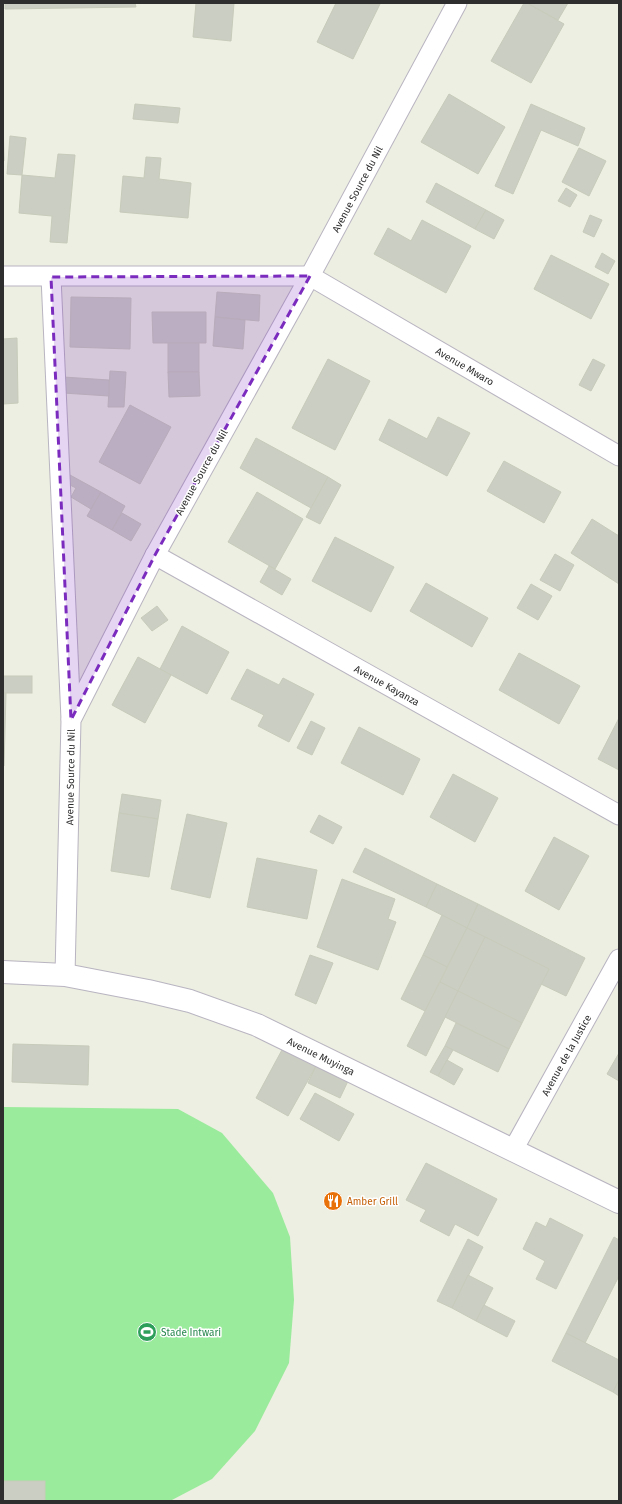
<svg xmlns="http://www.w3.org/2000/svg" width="622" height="1504" viewBox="0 0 622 1504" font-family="'Fira Sans',sans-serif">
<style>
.pitch{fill:#9aeb9b}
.building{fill:#cbcec3;stroke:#c7cbba}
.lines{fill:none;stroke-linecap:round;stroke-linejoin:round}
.street-casing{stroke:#b9b4c1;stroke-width:21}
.secondary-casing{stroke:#b9b4c1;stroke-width:24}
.street{stroke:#fff;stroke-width:19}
.secondary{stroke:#fff;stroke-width:22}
.marked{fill:#7b2cbf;fill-opacity:0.2;stroke:#7b2cbf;stroke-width:3;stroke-dasharray:8 5;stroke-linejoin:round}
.labels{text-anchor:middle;stroke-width:3;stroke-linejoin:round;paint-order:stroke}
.street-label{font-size:10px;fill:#2e2e2e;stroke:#fff}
.food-label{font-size:10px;fill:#c56008;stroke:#fff;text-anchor:start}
.leisure-label{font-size:10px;fill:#27864d;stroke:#fff;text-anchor:start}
</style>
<rect width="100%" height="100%" fill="#ecefe1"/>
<polygon class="pitch" points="3,1107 178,1109 222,1133 273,1193 290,1237 294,1300 289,1363 255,1431 212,1479 170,1501 3,1501"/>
<g class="building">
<polygon points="5,3 135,3 136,7 5,9"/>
<polygon points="196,3 234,3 231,41 193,37"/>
<polygon points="336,3 380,4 353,59 317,42"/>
<polygon points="524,3 527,3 564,24 531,83 491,61"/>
<polygon points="530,3 568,3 558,20 529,4"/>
<polygon points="449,94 505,127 478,174 421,142"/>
<polygon points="135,104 180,108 178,123 133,119"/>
<polygon points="531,104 585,128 578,146 541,130 513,194 495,186"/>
<polygon points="3,113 4,161 3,161"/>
<polygon points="10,136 26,138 22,175 7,174"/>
<polygon points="579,148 606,161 589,196 562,182"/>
<polygon points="58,154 75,155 67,243 50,242 52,216 19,213 22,175 55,178"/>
<polygon points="146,157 161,158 159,179 191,183 188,218 120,212 123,176 144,178"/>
<polygon points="436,183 486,210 475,229 426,202"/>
<polygon points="566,188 577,195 570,207 558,201"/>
<polygon points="486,210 504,220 494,239 475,229"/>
<polygon points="590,215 602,220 594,237 583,232"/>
<polygon points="422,220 471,246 446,293 374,254 388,228 411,241"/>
<polygon points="602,253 615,261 608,274 595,267"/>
<polygon points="551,255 609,284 591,319 534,289"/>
<polygon points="217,292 260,295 259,321 215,317"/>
<polygon points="71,297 131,298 130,349 70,347"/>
<polygon points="152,312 206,312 206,343 153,343"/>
<polygon points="215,317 245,320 243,349 213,346"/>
<polygon points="17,338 18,403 3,404 3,339"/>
<rect x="168" y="343" width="31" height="29"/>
<polygon points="328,359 370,381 335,450 292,428"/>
<polygon points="593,359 605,365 591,391 579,385"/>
<polygon points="110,371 126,372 124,407 108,407"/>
<polygon points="168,372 199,372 200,396 169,397"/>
<polygon points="63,377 109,380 109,396 63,393"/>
<polygon points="130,405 171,427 140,484 99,462"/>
<polygon points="438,417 470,433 447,476 379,440 389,419 427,439"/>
<polygon points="256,438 328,477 311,508 240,468"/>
<polygon points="504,461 561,492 544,523 487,491"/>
<polygon points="70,475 101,492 91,509 71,497 76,488 66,483"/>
<polygon points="328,477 341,485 320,524 306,517"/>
<polygon points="101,492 125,506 112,530 87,516"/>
<polygon points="257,492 303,519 275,569 228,542"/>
<polygon points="122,513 141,524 131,541 112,530"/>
<polygon points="592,519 619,536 619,584 571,553"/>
<polygon points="335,537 394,567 371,612 312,581"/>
<polygon points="555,554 574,565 560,591 540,580"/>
<polygon points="269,566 291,579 282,595 260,582"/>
<polygon points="426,583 488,618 472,647 410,611"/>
<polygon points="531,584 552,596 538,620 517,608"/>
<polygon points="157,606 168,620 152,631 141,618"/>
<polygon points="182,626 229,652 207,694 160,669"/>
<polygon points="519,653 580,686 559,724 499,690"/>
<polygon points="138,657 171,675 145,723 112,705"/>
<polygon points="247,669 279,685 283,678 314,694 289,742 258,726 264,715 231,699"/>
<rect x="3" y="676" width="29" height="17"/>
<polygon points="3,693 6,693 4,766 3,766"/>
<polygon points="619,718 619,770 598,759"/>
<polygon points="311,721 325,728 312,755 297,748"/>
<polygon points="359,727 420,759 403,795 341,763"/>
<polygon points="453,774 498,798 475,842 430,817"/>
<polygon points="122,794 161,800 158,819 119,813"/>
<polygon points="119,813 158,819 149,877 111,871"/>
<polygon points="187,814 227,823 210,898 171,889"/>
<polygon points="319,815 342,827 333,844 310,832"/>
<polygon points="554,837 589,856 559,910 525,891"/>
<polygon points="365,848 437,884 426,907 353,872"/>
<polygon points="257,858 317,870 307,919 247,907"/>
<polygon points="342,879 395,899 388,919 396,922 378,970 317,947"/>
<polygon points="437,884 478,904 467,928 426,907"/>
<polygon points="478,904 585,958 566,996 541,984 549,969 467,928"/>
<polygon points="442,915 467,928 447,967 423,955"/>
<polygon points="467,928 485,937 458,991 440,982"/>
<polygon points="485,937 549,969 522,1023 458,991"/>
<polygon points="310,955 333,963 316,1004 295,995"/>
<polygon points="423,955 447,967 425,1011 401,999"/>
<polygon points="440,982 458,991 426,1056 407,1046"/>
<polygon points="458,991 522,1023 509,1049 445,1017"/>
<polygon points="456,1023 509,1049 498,1072 445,1046"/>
<polygon points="13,1044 89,1046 88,1085 12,1082"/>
<polygon points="445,1046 453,1050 438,1076 430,1072"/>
<polygon points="283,1048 316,1066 288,1116 256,1098"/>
<polygon points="619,1053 619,1081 607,1074"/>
<polygon points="447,1060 463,1069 454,1085 438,1076"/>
<polygon points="316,1066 348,1081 340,1098 308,1083"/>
<polygon points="315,1093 354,1114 339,1141 300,1119"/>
<polygon points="426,1163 497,1199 478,1236 455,1224 449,1236 420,1221 426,1210 406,1200"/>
<polygon points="550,1218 583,1235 556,1289 536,1279 545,1261 523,1249 536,1222 546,1227"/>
<polygon points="614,1237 619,1240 619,1276 585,1343 566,1333"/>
<polygon points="468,1239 483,1247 452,1308 437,1301"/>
<polygon points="468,1275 493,1288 476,1321 452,1308"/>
<polygon points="484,1305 515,1321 507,1337 476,1321"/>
<polygon points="566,1333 619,1360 619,1380 613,1392 552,1361"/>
<polygon points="619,1380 619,1396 613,1392"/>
<rect x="3" y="1481" width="42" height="20"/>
</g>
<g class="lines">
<g class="street-casing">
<g id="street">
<polyline points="3,276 310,276 619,456"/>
<polyline points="51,277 71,719"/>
<polyline points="155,555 619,815"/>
<polyline points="65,975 71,720 155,555 310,276 457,3"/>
<polyline points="513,1150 619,959"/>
</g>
</g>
<g class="secondary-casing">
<polyline id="secondary" points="3,972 65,975 148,991 190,1001 257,1025 619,1202"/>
</g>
<use href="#street" class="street"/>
<use href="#secondary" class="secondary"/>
</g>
<path class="marked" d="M310 276 155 555 71 720 51 277Z"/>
<defs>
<g id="restaurant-disc" transform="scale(1)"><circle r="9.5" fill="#e8710a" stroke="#fff"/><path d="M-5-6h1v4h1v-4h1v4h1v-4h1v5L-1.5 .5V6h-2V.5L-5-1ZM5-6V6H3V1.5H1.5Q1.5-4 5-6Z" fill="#fff"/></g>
<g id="stadium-disc" transform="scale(1)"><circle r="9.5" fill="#2e9e5b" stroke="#fff"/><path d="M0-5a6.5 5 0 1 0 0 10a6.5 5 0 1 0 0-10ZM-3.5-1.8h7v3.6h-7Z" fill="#fff"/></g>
</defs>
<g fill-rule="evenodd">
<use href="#restaurant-disc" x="333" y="1201"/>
<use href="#stadium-disc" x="147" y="1332"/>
</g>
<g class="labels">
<g class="street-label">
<text transform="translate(357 189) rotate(-62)" y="4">Avenue Source du Nil</text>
<text transform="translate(465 366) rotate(30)" y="4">Avenue Mwaro</text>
<text transform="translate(201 472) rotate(-61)" y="4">Avenue Source du Nil</text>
<text transform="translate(387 685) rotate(29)" y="4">Avenue Kayanza</text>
<text transform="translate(70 777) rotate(-89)" y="4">Avenue Source du Nil</text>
<text transform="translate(566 1055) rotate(-61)" y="4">Avenue de la Justice</text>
<text transform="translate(321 1056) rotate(26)" y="4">Avenue Muyinga</text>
</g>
<g class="food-label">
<text x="347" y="1205">Amber Grill</text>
</g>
<g class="leisure-label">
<text x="161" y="1336">Stade Intwari</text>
</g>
</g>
<rect width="622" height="1504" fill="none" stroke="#2e2e2e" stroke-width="8"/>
</svg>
